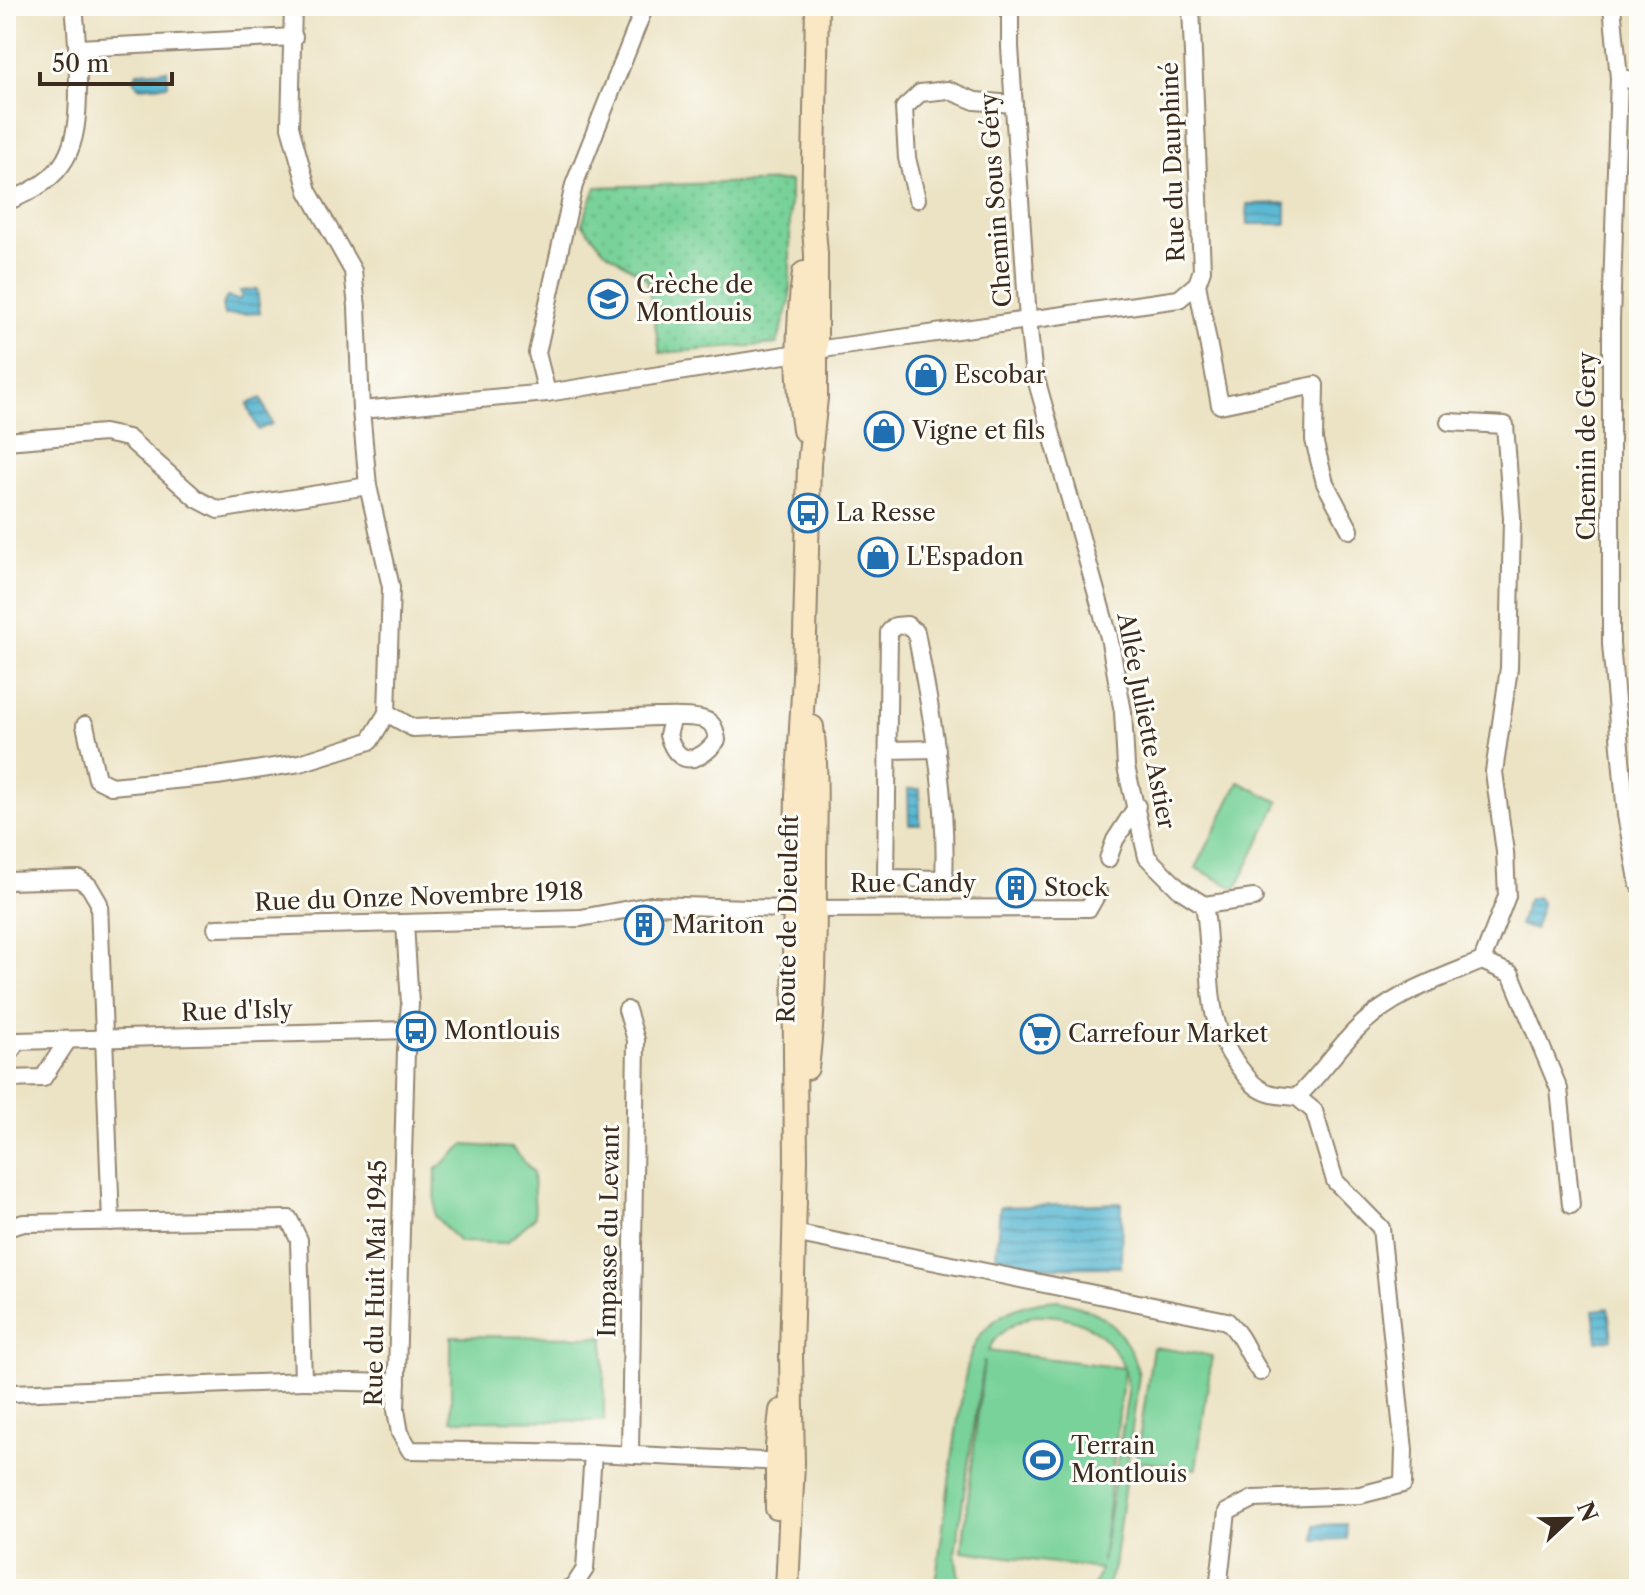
<svg xmlns="http://www.w3.org/2000/svg" width="1645" height="1595" viewBox="0 0 1645 1595" font-family="'Libre Caslon Text',serif">
<style>
.grass{fill:url(#grass-dots);stroke:#5a7e5c;stroke-width:2}
.garden{fill:#78d299;stroke:#5a7e5c;stroke-width:2;fill-rule:evenodd}
.water{fill:url(#water-rules);stroke:#477078;stroke-width:2}
.lines{fill:none;stroke-linecap:round;stroke-linejoin:round}
.minor-casing{stroke:#948671;stroke-width:20}
.secondary-casing{stroke:#948671;stroke-width:26}
.minor{stroke:#fff;stroke-width:16}
.secondary{stroke:#fae7c3;stroke-width:22}
.labels{text-anchor:middle;stroke-width:6;stroke-linejoin:round;paint-order:stroke}
.street-label{font-size:24px;fill:#3b2a1e;stroke:#fdfcf7}
.poi-label{font-size:24px;fill:#3b2a1e;stroke:#fdfcf7;text-anchor:start}
</style>
<defs>
<pattern id="grass-dots" width="8" height="8" patternUnits="userSpaceOnUse" patternTransform="scale(2)"><rect width="8" height="8" fill="#78d299"/><path d="M2 2h.1M6 6h.1" fill="none" stroke="#69b483" stroke-width="1.8" stroke-linecap="round"/></pattern>
<pattern id="water-rules" width="6" height="5" patternUnits="userSpaceOnUse" patternTransform="scale(2)"><rect width="6" height="5" fill="#53b5d1"/><path d="M0 2.5h6" fill="none" stroke="#4693a9"/></pattern>
</defs>
<rect width="100%" height="100%" fill="#fdfcf7"/>
<filter id="ink" filterUnits="userSpaceOnUse"><feTurbulence type="fractalNoise" baseFrequency=".0125" numOctaves="2"/><feDisplacementMap in="SourceGraphic" scale="16" xChannelSelector="R" yChannelSelector="G"/><feConvolveMatrix kernelMatrix="1 2 1 2 8 2 1 2 1" color-interpolation-filters="sRGB"/></filter>
<filter id="wash" filterUnits="userSpaceOnUse"><feTurbulence type="fractalNoise" baseFrequency=".006" numOctaves="4" result="noise"/><feDisplacementMap in="SourceGraphic" scale="32" xChannelSelector="R" yChannelSelector="G"/><feGaussianBlur stdDeviation="1.8" result="paint"/><feColorMatrix in="noise" values="0 0 0 0 0 0 0 0 0 0 0 0 0 0 0 0 0 1.4 0 .05"/><feComposite in="paint" operator="in"/></filter>
<g filter="url(#wash)">
<rect width="100%" height="100%" fill="#ece3c4"/>
<polygon class="grass" points="790,181 790,301 777,344 660,353 647,279 604,250 582,223 596,187"/>
<g class="garden">
<polygon points="1239,782 1279,802 1236,889 1196,868"/>
<polygon points="464,1145 512,1148 533,1172 535,1217 506,1243 459,1242 435,1216 436,1170"/>
<path d="M1059 1300C1104 1311 1127 1329 1139 1375L1114 1567 1106 1589H1093L1100 1569 962 1551 984 1360 955 1553 958 1573 966 1589H934C944 1528 950 1467 960 1407 965 1383 966 1351 983 1332 1003 1309 1031 1301 1059 1300ZM1035 1315C1076 1314 1107 1329 1124 1368L988 1351C996 1332 1016 1322 1035 1315ZM1125 1370 1128 1393 1102 1562 1124 1370Z"/>
<polygon points="451,1336 604,1337 604,1421 451,1420"/>
<polygon points="1153,1347 1212,1356 1196,1469 1136,1461"/>
</g>
<g class="water">
<polygon points="167,70 168,85 138,87 134,79 137,72"/>
<polygon points="1286,203 1286,224 1248,224 1247,204"/>
<polygon points="257,289 260,313 224,315 222,306 227,297 239,300 242,295 240,291"/>
<polygon points="261,398 272,424 258,430 247,404"/>
<polygon points="908,789 920,789 920,824 909,824"/>
<polygon points="1537,897 1542,904 1534,930 1519,925 1528,899"/>
<polygon points="1122,1203 1121,1267 995,1268 1000,1207"/>
<polygon points="1608,1308 1612,1339 1597,1341 1593,1310"/>
<polygon points="1346,1524 1347,1539 1315,1540 1315,1525"/>
</g>
</g>
<g filter="url(#ink)">
<g class="lines">
<g class="minor-casing">
<g id="minor">
<path d="M1191 6 1202 270 1197 284 1179 299 1028 320 1033 368 1109 637 1123 712 1126 767 1147 857 1179 889 1204 905C1215 963 1199 1016 1239 1067 1248 1079 1256 1090 1272 1094 1280 1096 1289 1096 1297 1097 1318 1077 1334 1053 1354 1032 1389 995 1436 980 1482 961L1507 896 1505 852 1494 772 1509 668 1512 518 1505 425 1449 422"/>
<polyline points="1612,6 1619,78 1611,321 1611,644 1626,815 1639,885"/>
<polyline points="78,48 294,37"/>
<polyline points="1619,78 1639,81"/>
<polyline points="917,199 907,158 904,108 920,93 948,90 975,101 1014,104"/>
<path d="M6 202C68 178 78 150 78 87 78 60 77 33 74 6"/>
<polyline points="1197,284 1220,405 1315,385 1314,440 1325,483 1350,530"/>
<polyline points="547,393 537,353 574,185 645,6"/>
<polyline points="361,410 547,393 816,350 1028,320 1010,47 1010,6"/>
<polyline points="6,441 104,433 128,438 197,499 218,510 368,486"/>
<path d="M907 625 916 632C931 713 948 795 944 879L886 878 889 632 895 626Z"/>
<path d="M387 713 413 728 656 717C668 717 700 715 709 722 715 726 716 734 717 740 699 763 678 768 668 735L673 717"/>
<polyline points="85,725 97,779 111,786 217,776 300,763 370,741 387,713 391,587 368,486 361,410 357,307 353,271 308,191 290,127 293,6"/>
<polyline points="888,750 937,749"/>
<polyline points="1108,859 1115,840 1137,806"/>
<polyline points="6,881 79,879 89,886 99,903 111,1222"/>
<polyline points="1204,905 1254,898"/>
<polyline points="405,924 410,1004 406,1050 396,1410 400,1433 410,1450 593,1453 786,1462"/>
<polyline points="216,928 581,918 651,905 785,909 1089,908 1098,892"/>
<polyline points="1482,961 1511,974 1559,1089 1571,1205"/>
<polyline points="627,1010 636,1040 630,1454"/>
<polyline points="6,1058 18,1041 408,1030"/>
<polyline points="6,1079 43,1078 68,1040"/>
<polyline points="6,1228 24,1223 289,1219 299,1240 303,1381 14,1393 6,1388"/>
<path d="M794 1233 1227 1321C1245 1339 1246 1352 1260 1372"/>
<polyline points="303,1381 397,1383"/>
<polyline points="567,1589 574,1586 585,1569 593,1453"/>
<polyline points="1218,1589 1227,1512 1253,1499 1360,1495 1403,1484 1404,1450 1381,1228 1335,1181 1314,1111 1297,1097"/>
</g>
</g>
<g class="secondary-casing">
<g id="secondary">
<path d="M804 430C796 378 797 325 804 273"/>
<path d="M807 1068C815 1003 815 936 815 870 815 823 818 774 812 727"/>
<polyline points="777,1508 777,1446 781,1411"/>
<polyline points="787,1589 793,1463 791,1354 796,1161 794,945 797,795 804,677 809,464 816,398 816,254 813,217 817,6"/>
</g>
</g>
<use href="#minor" class="minor"/>
<use href="#secondary" class="secondary"/>
</g>
</g>
<defs>
<g id="school-ring" transform="scale(2)"><circle r="9.5" fill="#fdfcf7" stroke="#1f6fb2" stroke-width="1.5"/><path d="M0-5L7-2L0 1L-7-2ZM-4 1L0 2.5L4 1V4Q0 6-4 4Z" fill="#1f6fb2"/></g>
<g id="shop-ring" transform="scale(2)"><circle r="9.5" fill="#fdfcf7" stroke="#1f6fb2" stroke-width="1.5"/><path d="M-5-2.5h2.3a2.7 3.5 0 0 1 5.4 0H5L5.5 6h-11ZM-1.5-2.5h3a1.5 2.3 0 0 0-3 0Z" fill="#1f6fb2"/></g>
<g id="bus-ring" transform="scale(2)"><circle r="9.5" fill="#fdfcf7" stroke="#1f6fb2" stroke-width="1.5"/><path d="M-5-6H5V4H4V6H2V4H-2V6H-4V4H-5ZM-3.5-4V0h7V-4ZM-3.5 1.2v1.5H-2V1.2ZM2 1.2v1.5H3.5V1.2Z" fill="#1f6fb2"/></g>
<g id="building-ring" transform="scale(2)"><circle r="9.5" fill="#fdfcf7" stroke="#1f6fb2" stroke-width="1.5"/><path d="M-4-6H4V6H1V3H-1V6H-4ZM-2.5-4.3h1.7v1.8h-1.7ZM.8-4.3h1.7v1.8H.8ZM-2.5-1h1.7V.8h-1.7ZM.8-1h1.7V.8H.8Z" fill="#1f6fb2"/></g>
<g id="supermarket-ring" transform="scale(2)"><circle r="9.5" fill="#fdfcf7" stroke="#1f6fb2" stroke-width="1.5"/><path d="M-6-5.5h2.5l.6 2H6L4.5 2H-2.5L-4.4-4H-6ZM-1.5 3.2a1.3 1.3 0 1 0 .1 0ZM3 3.2a1.3 1.3 0 1 0 .1 0Z" fill="#1f6fb2"/></g>
<g id="stadium-ring" transform="scale(2)"><circle r="9.5" fill="#fdfcf7" stroke="#1f6fb2" stroke-width="1.5"/><path d="M0-5a6.5 5 0 1 0 0 10a6.5 5 0 1 0 0-10ZM-3.5-1.8h7v3.6h-7Z" fill="#1f6fb2"/></g>
</defs>
<g fill-rule="evenodd">
<use href="#school-ring" x="608" y="299"/>
<use href="#shop-ring" x="926" y="375"/>
<use href="#shop-ring" x="884" y="431"/>
<use href="#bus-ring" x="808" y="513"/>
<use href="#shop-ring" x="878" y="557"/>
<use href="#building-ring" x="1016" y="888"/>
<use href="#building-ring" x="644" y="925"/>
<use href="#bus-ring" x="416" y="1031"/>
<use href="#supermarket-ring" x="1040" y="1034"/>
<use href="#stadium-ring" x="1043" y="1460"/>
</g>
<g class="labels">
<g class="street-label">
<text transform="translate(1173 162) rotate(-92)" y="8">Rue du Dauphiné</text>
<text transform="translate(996 200) rotate(-94)" y="8">Chemin Sous Géry</text>
<text transform="translate(1587 446) rotate(-90)" y="8">Chemin de Gery</text>
<text transform="translate(1146 721) rotate(79)" y="8">Allée Juliette Astier</text>
<text x="913" y="892">Rue Candy</text>
<text transform="translate(419 897) rotate(-2)" y="8">Rue du Onze Novembre 1918</text>
<text transform="translate(788 919) rotate(-89)" y="8">Route de Dieulefit</text>
<text transform="translate(237 1011) rotate(-2)" y="8">Rue d'Isly</text>
<text transform="translate(609 1231) rotate(-89)" y="8">Impasse du Levant</text>
<text transform="translate(376 1283) rotate(-89)" y="8">Rue du Huit Mai 1945</text>
</g>
<g class="poi-label">
<text x="636" y="293">Crèche de<tspan x="636" dy="28">Montlouis</tspan></text>
<text x="954" y="383">Escobar</text>
<text x="912" y="439">Vigne et fils</text>
<text x="836" y="521">La Resse</text>
<text x="906" y="565">L'Espadon</text>
<text x="1044" y="896">Stock</text>
<text x="672" y="933">Mariton</text>
<text x="444" y="1039">Montlouis</text>
<text x="1068" y="1042">Carrefour Market</text>
<text x="1071" y="1454">Terrain<tspan x="1071" dy="28">Montlouis</tspan></text>
</g>
</g>
<rect width="1645" height="1595" fill="none" stroke="#fdfcf7" stroke-width="32"/>
<g transform="translate(1569 1519) rotate(68)" stroke="#fdfcf7" stroke-width="6" paint-order="stroke">
<path d="M0-6L14 30L0 20L-14 30Z" fill="#3b2a1e"/>
<text y="-12" font-size="22" font-weight="bold" text-anchor="middle" fill="#3b2a1e">N</text>
</g>
<path d="M40 72v12h132v-12" fill="none" stroke="#3b2a1e" stroke-width="4"/>
<text x="52" y="72" font-size="24" fill="#3b2a1e" stroke="#fdfcf7" stroke-width="6" paint-order="stroke">50 m</text>
</svg>
